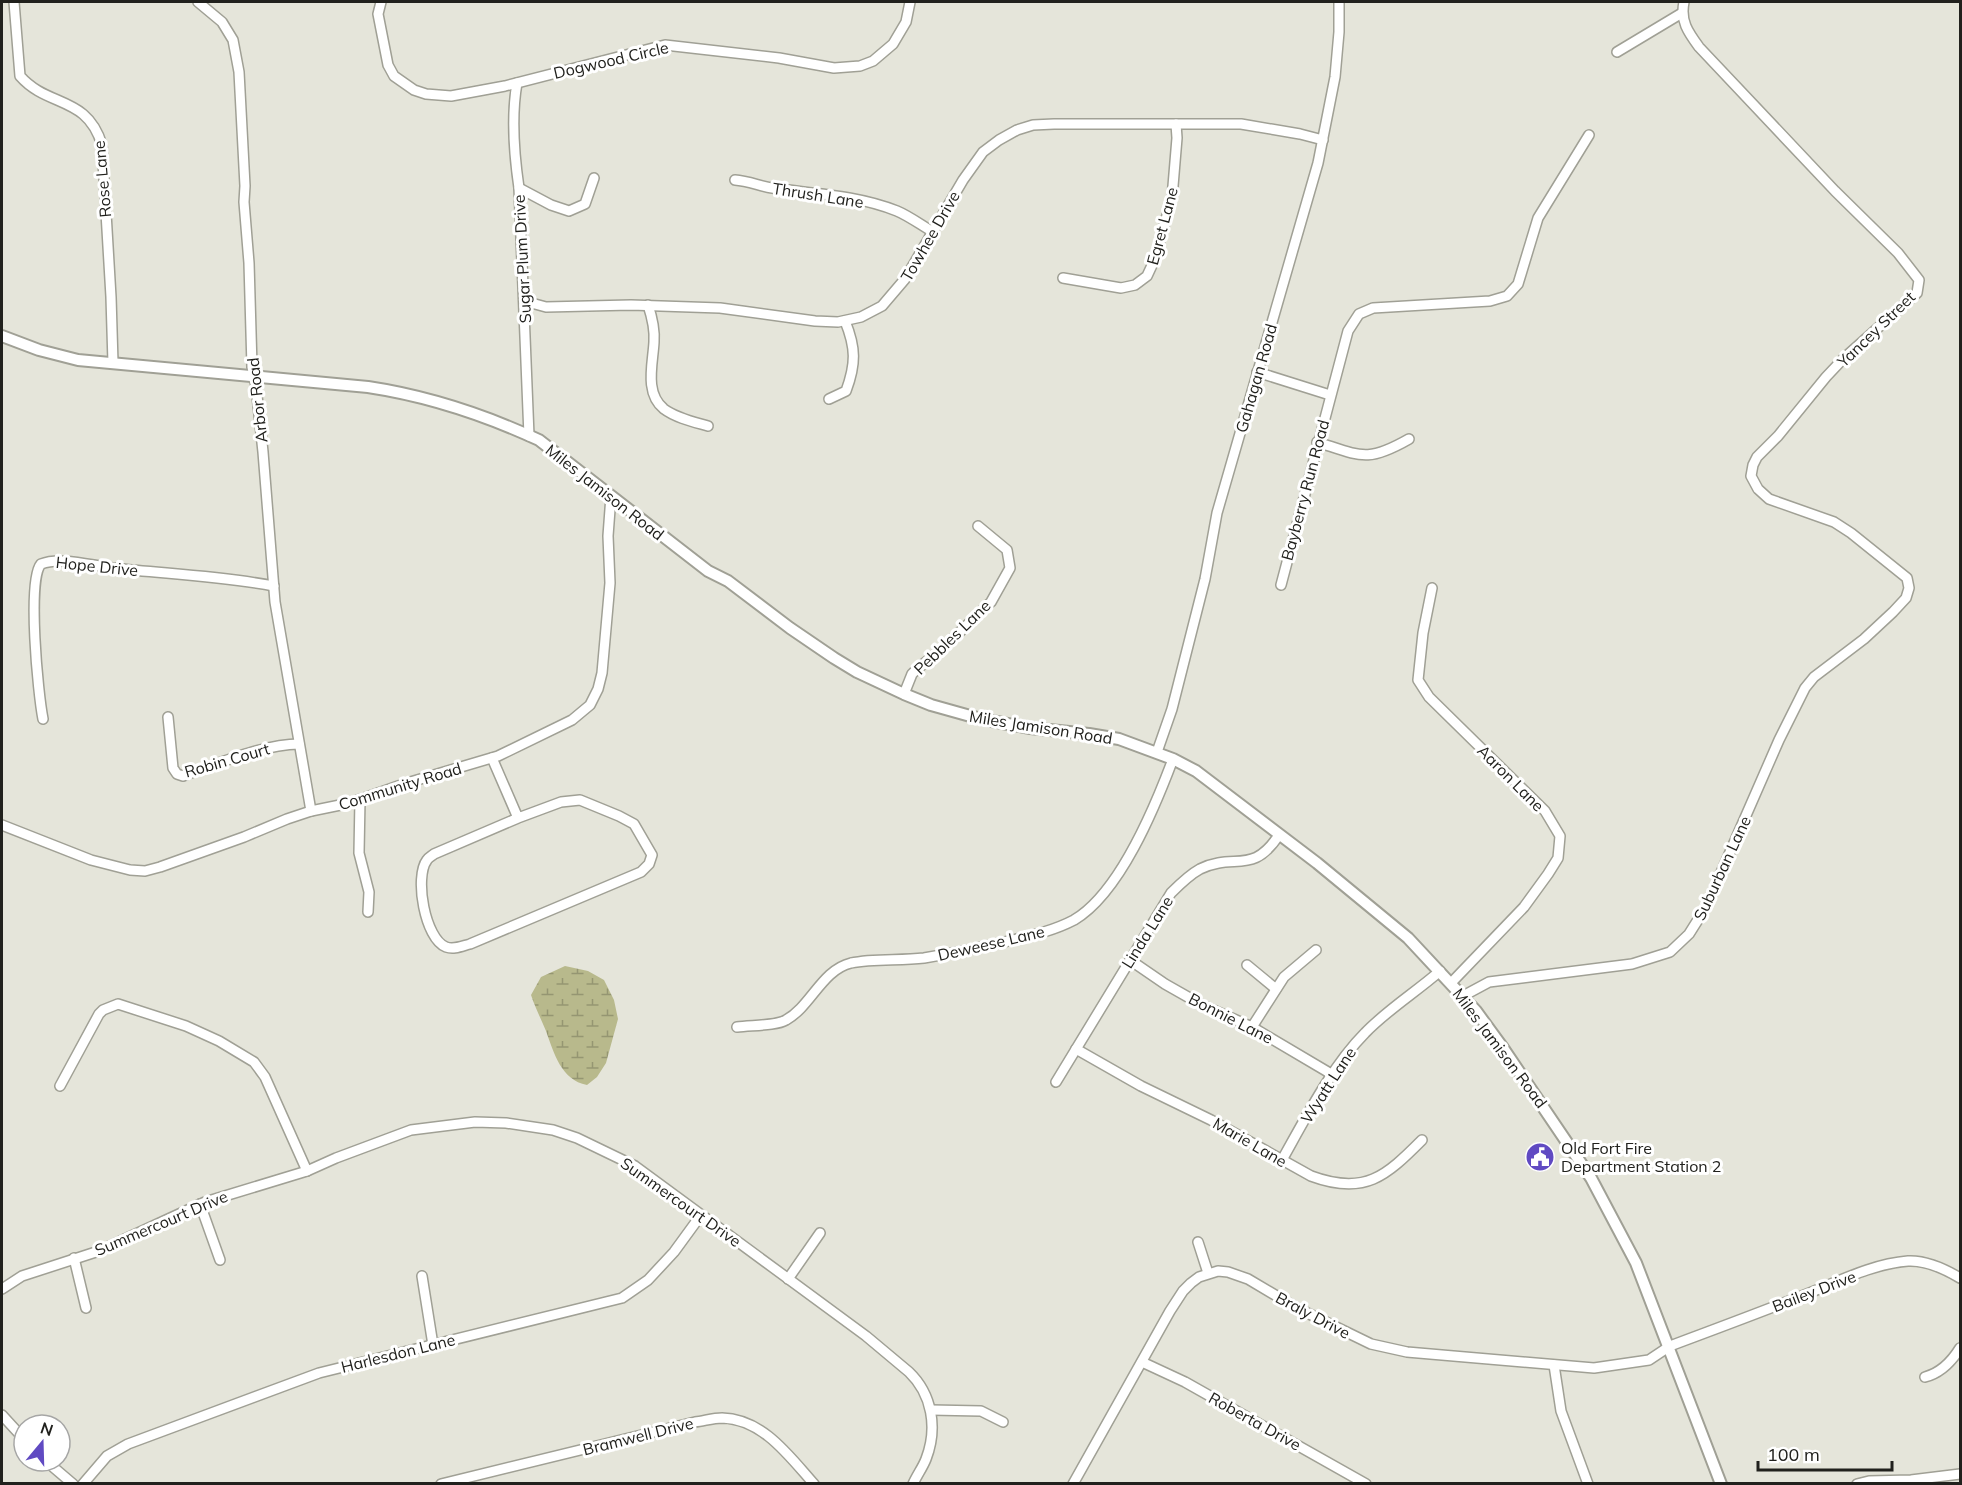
<svg xmlns="http://www.w3.org/2000/svg" width="1962" height="1485" viewBox="0 0 1962 1485" font-family="Mulish,sans-serif">
<style>
.wetland{fill:url(#wetland-marsh)}
.lines{fill:none;stroke-linecap:round;stroke-linejoin:round}
.minor-casing{stroke:#a0a095;stroke-width:12}
.major-casing{stroke:#a0a095;stroke-width:14}
.minor{stroke:#fff;stroke-width:9}
.major{stroke:#fff;stroke-width:10}
.labels{text-anchor:middle;stroke-width:6;stroke-linejoin:round;paint-order:stroke}
.street-label{font-size:16px;fill:#21211d;stroke:#fff}
.poi-label{font-size:16px;fill:#21211d;stroke:#fff;text-anchor:start}
</style>
<defs>
<pattern id="wetland-marsh" width="20" height="14" patternUnits="userSpaceOnUse" patternTransform="scale(1.5)"><rect width="20" height="14" fill="#b8b98c"/><path d="M1 5h8M5 5V1M11 12h8M15 12V8" fill="none" stroke="#959672"/></pattern>
</defs>
<rect width="100%" height="100%" fill="#e5e5da"/>
<path class="wetland" d="M565 966 588 971 604 980 614 1000 618 1019 606 1063 597 1077 587 1085C561 1080 554 1053 546 1031 541 1019 535 1007 531 995L541 977Z"/>
<g class="lines">
<g class="minor-casing">
<g id="minor">
<path d="M14 2 20 76C48 108 87 95 102 145L111 297 113 363"/>
<polyline points="198,2 222,22 233,40 239,72 245,186 244,202 249,263 252,367 256,386 263,452 275,602 311,811"/>
<polyline points="381,2 378,14 388,65 394,76 414,90 426,94 451,96 505,86 665,45 779,58 834,68 860,66 873,61 893,44 906,22 910,2"/>
<polyline points="1617,52 1682,13"/>
<path d="M517 83C511 117 514 154 519 188L529 436"/>
<path d="M735 180C750 181 764 188 779 189 819 194 860 196 897 211 909 216 921 225 933 232"/>
<polyline points="519,188 551,205 569,211 585,204 594,178"/>
<polyline points="1063,278 1121,288 1135,285 1147,276 1154,261 1172,198 1177,138 1176,124"/>
<polyline points="524,301 546,307 631,305 720,308 815,321 838,322 861,317 882,306 905,279 963,180 983,152 999,140 1017,130 1033,125 1054,124 1241,124 1300,134 1323,140"/>
<path d="M648 305C652 317 655 329 654 342 653 363 644 393 664 409 676 418 694 422 708 426"/>
<polyline points="1257,372 1330,395"/>
<path d="M829 399 846 391C856 364 856 348 845 321"/>
<path d="M1317 442C1361 456 1367 463 1409 439"/>
<polyline points="1281,585 1348,331 1359,314 1373,308 1490,301 1507,296 1518,284 1538,218 1589,135"/>
<polyline points="1432,588 1423,633 1418,680 1429,697 1545,811 1560,836 1558,858 1548,874 1524,907 1451,983"/>
<polyline points="904,694 912,674 917,669 941,650 991,602 1010,568 1007,550 978,526"/>
<path d="M168 717 173 768 177 774 183 776C216 764 265 744 299 744"/>
<path d="M43 719C38 694 27 580 41 564 61 556 92 566 113 568 167 574 221 576 274 586"/>
<polyline points="1157,752 1172,709 1205,579 1217,513 1318,163 1335,77 1339,32 1339,2"/>
<path d="M492 758 518 818 561 802 580 800 619 816 634 824 652 855 649 864 641 872 470 944C462 946 454 950 446 947 425 939 414 877 427 860 429 857 432 856 434 854L518 818"/>
<polyline points="360,799 359,853 369,892 368,912"/>
<polyline points="2,825 91,860 130,870 145,871 160,867 244,837 287,819 311,811 350,803 407,783 498,756 572,720 590,705 598,689 602,673 610,583 608,536 611,496"/>
<polyline points="1130,960 1165,984 1202,1005 1252,1027 1333,1075"/>
<polyline points="1247,965 1276,989"/>
<path d="M1463 996 1489 982 1632 964 1670 952 1689 934 1706 907 1779 740 1805 688 1814 677 1864 639 1893 612 1906 598 1909 588 1907 578 1851 533 1834 522 1769 499 1758 489 1751 476 1753 465 1757 457 1778 436 1826 377 1843 359 1917 293 1919 280 1898 253 1835 191 1699 47C1688 32 1680 21 1684 2"/>
<path d="M737 1027C750 1025 776 1026 786 1020 811 1006 822 970 851 963 874 958 900 961 924 958 954 953 983 947 1013 940 1034 935 1055 930 1074 920 1120 893 1155 807 1173 759"/>
<polyline points="1252,1027 1284,977 1316,950"/>
<path d="M1076 1049 1141 1086 1211 1120 1311 1176C1365 1196 1386 1176 1422 1140"/>
<path d="M1056 1082 1171 893C1180 884 1189 875 1200 869 1235 852 1252 876 1279 835"/>
<polyline points="60,1086 99,1014 103,1010 118,1004 186,1026 219,1041 254,1062 265,1077 307,1171"/>
<path d="M1282 1160C1305 1119 1332 1066 1365 1033 1387 1010 1416 992 1440 971"/>
<polyline points="200,1204 220,1260"/>
<polyline points="1198,1242 1208,1273"/>
<polyline points="74,1258 86,1308"/>
<polyline points="422,1276 433,1345"/>
<polyline points="788,1279 820,1233"/>
<path d="M2 1289 22 1276 99 1251 205 1202 307 1171 336 1158 411 1130 475 1122 506 1123 553 1130 577 1138 635 1166 866 1336 909 1372C932 1394 938 1428 926 1459 923 1467 917 1475 913 1484"/>
<polyline points="1142,1362 1185,1382 1366,1484"/>
<polyline points="1554,1365 1561,1411 1588,1484"/>
<path d="M1925 1377C1940 1373 1952 1361 1960 1348"/>
<polyline points="931,1410 981,1411 1003,1422"/>
<polyline points="2,1415 24,1439"/>
<polyline points="46,1461 73,1484"/>
<polyline points="83,1484 107,1456 128,1444 319,1373 622,1298 648,1280 674,1252 701,1215"/>
<path d="M441 1484 695 1422C704 1421 713 1418 722 1418 763 1419 789 1456 814 1484"/>
<path d="M1073 1484 1170 1311 1183 1291 1191 1283 1199 1277 1218 1271 1228 1272 1248 1279 1297 1308 1371 1344 1407 1352 1594 1368 1649 1360 1670 1346C1713 1330 1756 1314 1799 1297 1834 1284 1870 1264 1908 1261 1927 1260 1945 1269 1960 1278"/>
<polyline points="1857,1484 1869,1481 1911,1480 1960,1474"/>
</g>
</g>
<g class="major-casing">
<path id="major" d="M2 336 39 350 78 360 368 387C428 396 485 415 539 440L708 571 728 581 790 628 834 658 857 672 904 694 931 705 981 719 1030 728 1089 734 1119 739 1173 759 1196 771 1317 863 1408 938 1476 1011 1503 1048 1591 1178 1636 1263 1721 1484"/>
</g>
<use href="#minor" class="minor"/>
<use href="#major" class="major"/>
</g>
<defs>
<g id="civic-disc" transform="scale(1.5)"><circle r="9.5" fill="#604ac2" stroke="#fff"/><path d="M-.6-6.5H3V-4.5H.6V-3L4-1V1h2V6H-6V1h2V-1L-.6-3ZM-1.2 2.5V6h2.4V2.5Z" fill="#fff"/></g>
</defs>
<g fill-rule="evenodd">
<use href="#civic-disc" x="1540" y="1157"/>
</g>
<g class="labels">
<g class="street-label">
<text transform="translate(611 60) rotate(-13)" y="6">Dogwood Circle</text>
<text transform="translate(102 179) rotate(-95)" y="6">Rose Lane</text>
<text transform="translate(818 195) rotate(9)" y="6">Thrush Lane</text>
<text transform="translate(1162 226) rotate(-75)" y="6">Egret Lane</text>
<text transform="translate(930 236) rotate(-60)" y="6">Towhee Drive</text>
<text transform="translate(522 259) rotate(-93)" y="6">Sugar Plum Drive</text>
<text transform="translate(1876 329) rotate(-44)" y="6">Yancey Street</text>
<text transform="translate(1256 378) rotate(-74)" y="6">Gahagan Road</text>
<text transform="translate(257 400) rotate(-96)" y="6">Arbor Road</text>
<text transform="translate(1305 490) rotate(-75)" y="6">Bayberry Run Road</text>
<text transform="translate(605 492) rotate(38)" y="6">Miles Jamison Road</text>
<text transform="translate(97 566) rotate(6)" y="6">Hope Drive</text>
<text transform="translate(952 637) rotate(-44)" y="6">Pebbles Lane</text>
<text transform="translate(1041 727) rotate(9)" y="6">Miles Jamison Road</text>
<text transform="translate(227 760) rotate(-16)" y="6">Robin Court</text>
<text transform="translate(1511 778) rotate(45)" y="6">Aaron Lane</text>
<text transform="translate(400 786) rotate(-17)" y="6">Community Road</text>
<text transform="translate(1722 868) rotate(-65)" y="6">Suburban Lane</text>
<text transform="translate(1147 932) rotate(-58)" y="6">Linda Lane</text>
<text transform="translate(991 943) rotate(-13)" y="6">Deweese Lane</text>
<text transform="translate(1231 1018) rotate(27)" y="6">Bonnie Lane</text>
<text transform="translate(1500 1048) rotate(53)" y="6">Miles Jamison Road</text>
<text transform="translate(1328 1085) rotate(-57)" y="6">Wyatt Lane</text>
<text transform="translate(1250 1142) rotate(30)" y="6">Marie Lane</text>
<text transform="translate(681 1202) rotate(35)" y="6">Summercourt Drive</text>
<text transform="translate(161 1223) rotate(-23)" y="6">Summercourt Drive</text>
<text transform="translate(1814 1291) rotate(-21)" y="6">Bailey Drive</text>
<text transform="translate(1313 1315) rotate(28)" y="6">Braly Drive</text>
<text transform="translate(398 1353) rotate(-14)" y="6">Harlesdon Lane</text>
<text transform="translate(1255 1421) rotate(29)" y="6">Roberta Drive</text>
<text transform="translate(638 1436) rotate(-14)" y="6">Bramwell Drive</text>
</g>
<g class="poi-label">
<text x="1561" y="1154">Old Fort Fire<tspan x="1561" dy="18">Department Station 2</tspan></text>
</g>
</g>
<rect width="1962" height="1485" fill="none" stroke="#21211d" stroke-width="6"/>
<g transform="translate(42 1443) rotate(19)"><circle r="28" fill="#ffffff" stroke="#a6a6a5" stroke-width="1.5"/>
<path d="M0-4.5L10 22L0 15L-10 22Z" fill="#604ac2"/>
<text y="-9" font-size="16" font-weight="bold" text-anchor="middle" fill="#21211d">N</text>
</g>
<path d="M1758 1461v9h134v-9" fill="none" stroke="#21211d" stroke-width="3"/>
<text x="1767" y="1461" font-size="18" fill="#21211d" stroke="#ffffff" stroke-width="4.5" paint-order="stroke">100 m</text>
</svg>
